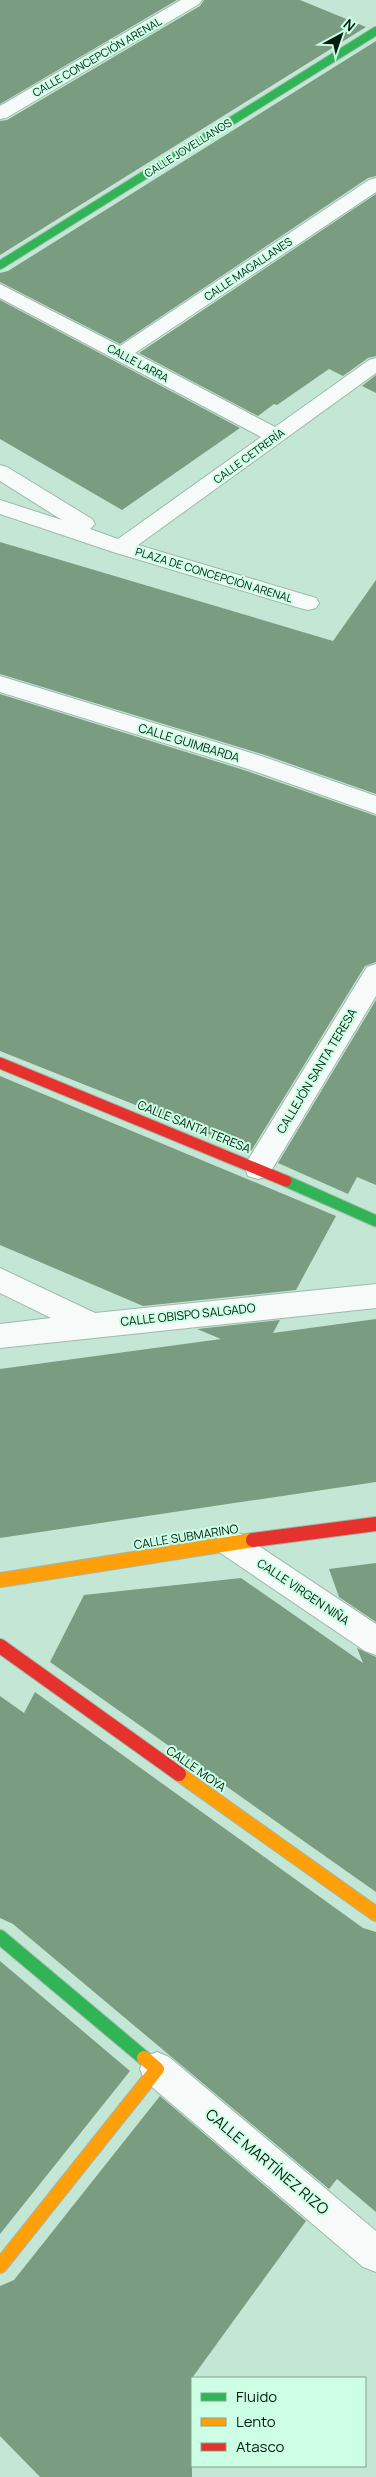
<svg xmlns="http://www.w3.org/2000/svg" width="376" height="2477" viewBox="0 0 376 2477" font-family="Manrope,sans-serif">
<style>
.building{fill:#7a9c80}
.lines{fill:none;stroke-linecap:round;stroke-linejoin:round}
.street-casing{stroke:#9fb9ac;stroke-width:2}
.fast-far2-casing{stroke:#9fb9ac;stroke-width:10}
.fast-far1-casing{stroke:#9fb9ac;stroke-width:13}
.fast-casing{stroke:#9fb9ac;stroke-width:16}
.slow-casing{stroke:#9fb9ac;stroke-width:16}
.jam-far1-casing{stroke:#9fb9ac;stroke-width:13}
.jam-casing{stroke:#9fb9ac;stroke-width:16}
.street{fill:#f6fbf9;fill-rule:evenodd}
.fast-far2{stroke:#30b455;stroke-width:8}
.fast-far1{stroke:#30b455;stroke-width:11}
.fast{stroke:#30b455;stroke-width:14}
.slow{stroke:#ff9f0a;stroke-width:14}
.jam-far1{stroke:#e5322d;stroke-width:11}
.jam{stroke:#e5322d;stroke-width:14}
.labels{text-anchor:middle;stroke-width:4;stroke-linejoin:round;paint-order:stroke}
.far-street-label{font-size:11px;fill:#041d12;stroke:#cdffe5}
.street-label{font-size:12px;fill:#041d12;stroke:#cdffe5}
.near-street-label{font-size:15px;fill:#041d12;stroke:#cdffe5}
</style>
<rect width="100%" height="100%" fill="#c4e6d5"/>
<g class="building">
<polygon points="0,0 177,0 0,104"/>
<polygon points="204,0 300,0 366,27 0,255 0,121 7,120 200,6"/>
<polygon points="376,41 376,176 368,178 120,344 0,282 0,273 8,271"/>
<polygon points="376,194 376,356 368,358 343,376 329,369 277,405 274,404 258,416 139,353"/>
<polygon points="0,300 240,428 122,510 0,439"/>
<polygon points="376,375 376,393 362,386"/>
<polygon points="0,542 333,641 376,580 376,794 265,755 0,674"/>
<polygon points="0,694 247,771 376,816 376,962 365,966 251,1151 0,1051"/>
<polygon points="376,1000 376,1185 357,1177 348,1194 278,1163"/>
<polygon points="0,1076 336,1216 296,1290 143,1306 0,1245"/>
<polygon points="376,1319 376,1482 0,1538 0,1369 221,1339 197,1329 280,1320 273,1333"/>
<polygon points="376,1563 376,1622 339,1597 329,1569"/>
<polygon points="241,1578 363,1663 357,1648 376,1657 376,1892 50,1662 84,1595"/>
<polygon points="35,1692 363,1928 376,1932 376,2212 337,2179 329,2189 13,1924 0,1918 0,1696 24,1713"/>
<polygon points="0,1961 130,2071 0,2234"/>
<polygon points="160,2096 306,2221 192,2378 192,2477 40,2477 0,2436 0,2286 14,2280"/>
</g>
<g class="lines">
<g class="street-casing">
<g id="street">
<polygon points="181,0 202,0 199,4 6,118 0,119 0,106"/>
<polygon points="376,178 376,192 135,353 275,427 369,360 376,358 376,373 138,545 316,598 319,603 316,608 308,610 300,608 113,552 0,514 0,500 62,520 0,481 0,465 7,467 92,519 95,524 90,529 118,539 261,437 0,298 0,284 120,346 369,180"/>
<polygon points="0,676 264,757 376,796 376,814 248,769 0,692"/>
<polygon points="376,964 376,996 268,1176 258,1179 248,1176 245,1168 248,1160 367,967"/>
<polygon points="0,1268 95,1313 376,1284 376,1308 0,1348 0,1324 51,1318 0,1293"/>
<polygon points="230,1530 241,1534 376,1624 376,1655 365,1651 219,1552 215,1543 219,1534"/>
<polygon points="157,2052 169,2057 376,2231 376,2272 363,2267 145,2081 140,2069 145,2057"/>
</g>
</g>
<g class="fast-far2-casing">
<polyline id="fast-far2" points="0,265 376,31"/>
</g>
<g class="fast-far1-casing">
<polyline id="fast-far1" points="286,1181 376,1221"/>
</g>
<g class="fast-casing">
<polyline id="fast" points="0,1937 144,2058"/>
</g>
<g class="slow-casing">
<g id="slow">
<polyline points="0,1580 253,1540"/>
<polyline points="179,1774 376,1914"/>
<polyline points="0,2266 157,2069 144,2058"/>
</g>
</g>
<g class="jam-far1-casing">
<polyline id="jam-far1" points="0,1063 286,1181"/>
</g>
<g class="jam-casing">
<g id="jam">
<polyline points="253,1540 376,1524"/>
<polyline points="0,1646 179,1774"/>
</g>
</g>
<use href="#street" class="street"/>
<use href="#fast-far2" class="fast-far2"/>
<use href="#fast-far1" class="fast-far1"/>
<use href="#fast" class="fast"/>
<use href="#slow" class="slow"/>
<use href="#jam-far1" class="jam-far1"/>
<use href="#jam" class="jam"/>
</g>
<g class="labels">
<g class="far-street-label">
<text transform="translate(97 57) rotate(-30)" y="4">CALLE CONCEPCIÓN ARENAL</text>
<text transform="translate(188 148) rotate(-32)" y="4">CALLE JOVELLANOS</text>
<text transform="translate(248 269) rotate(-34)" y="4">CALLE MAGALLANES</text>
<text transform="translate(138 363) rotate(28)" y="4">CALLE LARRA</text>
<text transform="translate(249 456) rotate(-36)" y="4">CALLE CETRERÍA</text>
<text transform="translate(214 575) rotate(17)" y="4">PLAZA DE CONCEPCIÓN ARENAL</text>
</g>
<g class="street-label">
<text transform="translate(189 743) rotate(17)" y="4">CALLE GUIMBARDA</text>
<text transform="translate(317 1071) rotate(-59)" y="4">CALLEJÓN SANTA TERESA</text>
<text transform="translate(194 1127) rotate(22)" y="4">CALLE SANTA TERESA</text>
<text transform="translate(188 1315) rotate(-6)" y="4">CALLE OBISPO SALGADO</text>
<text transform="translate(186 1537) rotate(-9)" y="4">CALLE SUBMARINO</text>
<text transform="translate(303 1592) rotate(34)" y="4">CALLE VIRGEN NIÑA</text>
<text transform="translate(196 1769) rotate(35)" y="4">CALLE MOYA</text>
</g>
<g class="near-street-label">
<text transform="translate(267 2162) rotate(40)" y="5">CALLE MARTÍNEZ RIZO</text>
</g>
</g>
<rect x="191" y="2377" width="175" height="90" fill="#cdffe5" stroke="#7da591"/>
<rect x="201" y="2393" width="25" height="8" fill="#30b455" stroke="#7da591"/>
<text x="236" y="2402" font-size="15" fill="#041d12">Fluido</text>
<rect x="201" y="2418" width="25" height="8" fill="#ff9f0a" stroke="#7da591"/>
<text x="236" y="2427" font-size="15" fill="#041d12">Lento</text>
<rect x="201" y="2443" width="25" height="8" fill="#e5322d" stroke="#7da591"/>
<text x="236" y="2452" font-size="15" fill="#041d12">Atasco</text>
<g transform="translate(341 35) rotate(40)" stroke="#cdffe5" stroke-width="4" paint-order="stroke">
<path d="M0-4L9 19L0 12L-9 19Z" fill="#041d12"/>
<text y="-8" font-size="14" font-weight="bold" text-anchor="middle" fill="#041d12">N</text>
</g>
</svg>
